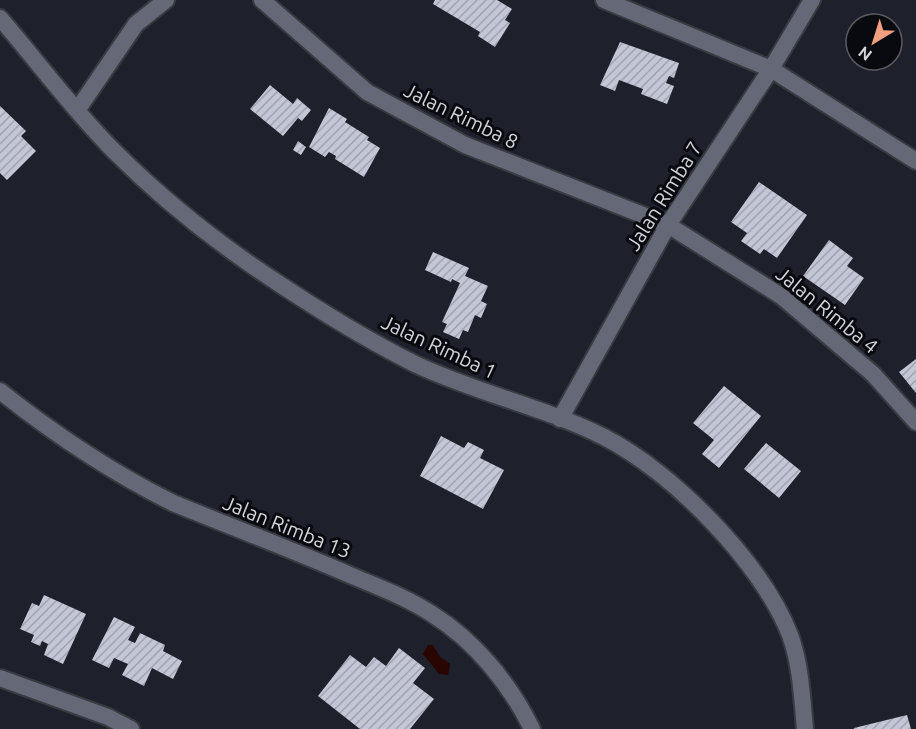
<svg xmlns="http://www.w3.org/2000/svg" width="916" height="729" viewBox="0 0 916 729" font-family="Ubuntu,sans-serif">
<style>
.water{fill:#290500}
.building{fill:url(#building-hatch)}
.lines{fill:none;stroke-linecap:round;stroke-linejoin:round}
.street-casing{stroke:#393b43;stroke-width:20}
.street{stroke:#656876;stroke-width:16}
.labels{text-anchor:middle;stroke-width:6;stroke-linejoin:round;paint-order:stroke}
.street-label{font-size:20px;fill:#d3d5dc;stroke:#090a0f}
</style>
<defs>
<pattern id="building-hatch" width="6" height="6" patternUnits="userSpaceOnUse" patternTransform="scale(1.5)"><rect width="6" height="6" fill="#c2c6d5"/><path d="M-1 1l2-2M0 6l6-6M5 7l2-2" fill="none" stroke="#a1a4b0"/></pattern>
</defs>
<rect width="100%" height="100%" fill="#1e202b"/>
<polygon class="water" points="428,645 433,645 440,657 450,664 448,675 439,674 423,654"/>
<g class="building">
<polygon points="435,0 497,0 512,9 505,20 510,23 495,47 478,36 480,32 433,4"/>
<polygon points="620,42 679,63 674,78 669,76 666,83 674,86 667,104 641,94 643,89 619,80 615,91 600,85"/>
<polygon points="270,85 293,104 297,98 311,110 302,121 298,118 283,136 250,109"/>
<polygon points="0,106 26,131 21,136 36,151 7,180 0,173"/>
<polygon points="329,108 347,119 345,122 369,137 367,140 380,148 364,177 335,159 336,156 329,152 325,157 309,147"/>
<polygon points="298,141 306,147 301,155 293,150"/>
<polygon points="759,182 807,215 777,258 764,249 760,254 741,241 747,233 731,222"/>
<polygon points="829,240 853,258 847,266 864,278 845,305 803,276"/>
<polygon points="433,252 469,268 465,276 488,286 481,301 487,304 481,318 475,315 468,332 463,330 459,339 443,332 447,324 442,322 460,283 452,279 451,282 425,270"/>
<polygon points="916,359 916,393 899,372"/>
<polygon points="724,386 761,416 719,468 702,454 714,440 693,423"/>
<polygon points="441,436 464,448 468,442 484,450 480,458 504,470 483,509 420,476"/>
<polygon points="766,443 801,471 779,498 744,469"/>
<polygon points="44,595 86,614 63,664 44,655 48,644 42,641 40,646 31,642 34,635 20,629 32,603 39,606"/>
<polygon points="114,617 135,627 128,640 135,643 140,633 165,645 163,651 182,661 173,679 152,668 144,686 122,675 128,664 114,658 109,668 92,660"/>
<polygon points="399,648 425,668 413,683 434,699 410,729 360,729 318,696 350,655 366,667 374,657 386,666"/>
<polygon points="907,715 911,729 854,729 854,728"/>
</g>
<g class="lines">
<g class="street-casing">
<g id="street">
<polyline points="262,0 367,92 465,145 668,225 781,296 873,374 916,422"/>
<polyline points="604,0 771,69 916,161"/>
<path d="M0 18C38 62 73 110 114 151 163 200 217 243 275 281 320 311 367 340 415 364 476 393 544 407 604 437 673 472 762 563 790 635 801 665 802 698 805 729"/>
<polyline points="78,109 136,24 166,0"/>
<path d="M0 391C54 434 111 472 173 503 232 527 292 550 350 575 378 587 406 597 432 614 475 641 510 684 532 729"/>
<polyline points="560,419 668,225 771,69 812,0"/>
<polyline points="0,678 108,717 131,729"/>
</g>
</g>
<use href="#street" class="street"/>
</g>
<g class="labels">
<g class="street-label">
<text transform="translate(461 116) rotate(26)" y="7">Jalan Rimba 8</text>
<text transform="translate(664 196) rotate(-58)" y="7">Jalan Rimba 7</text>
<text transform="translate(827 310) rotate(39)" y="7">Jalan Rimba 4</text>
<text transform="translate(439 347) rotate(25)" y="7">Jalan Rimba 1</text>
<text transform="translate(287 527) rotate(22)" y="7">Jalan Rimba 13</text>
</g>
</g>
<g transform="translate(874 42) rotate(218)"><circle r="28" fill="#090a0f" stroke="#5a5b61" stroke-width="1.5"/>
<path d="M0-4.5L10 22L0 15L-10 22Z" fill="#f3a081"/>
<text y="-9" font-size="16" font-weight="bold" text-anchor="middle" fill="#d3d5dc">N</text>
</g>
</svg>
